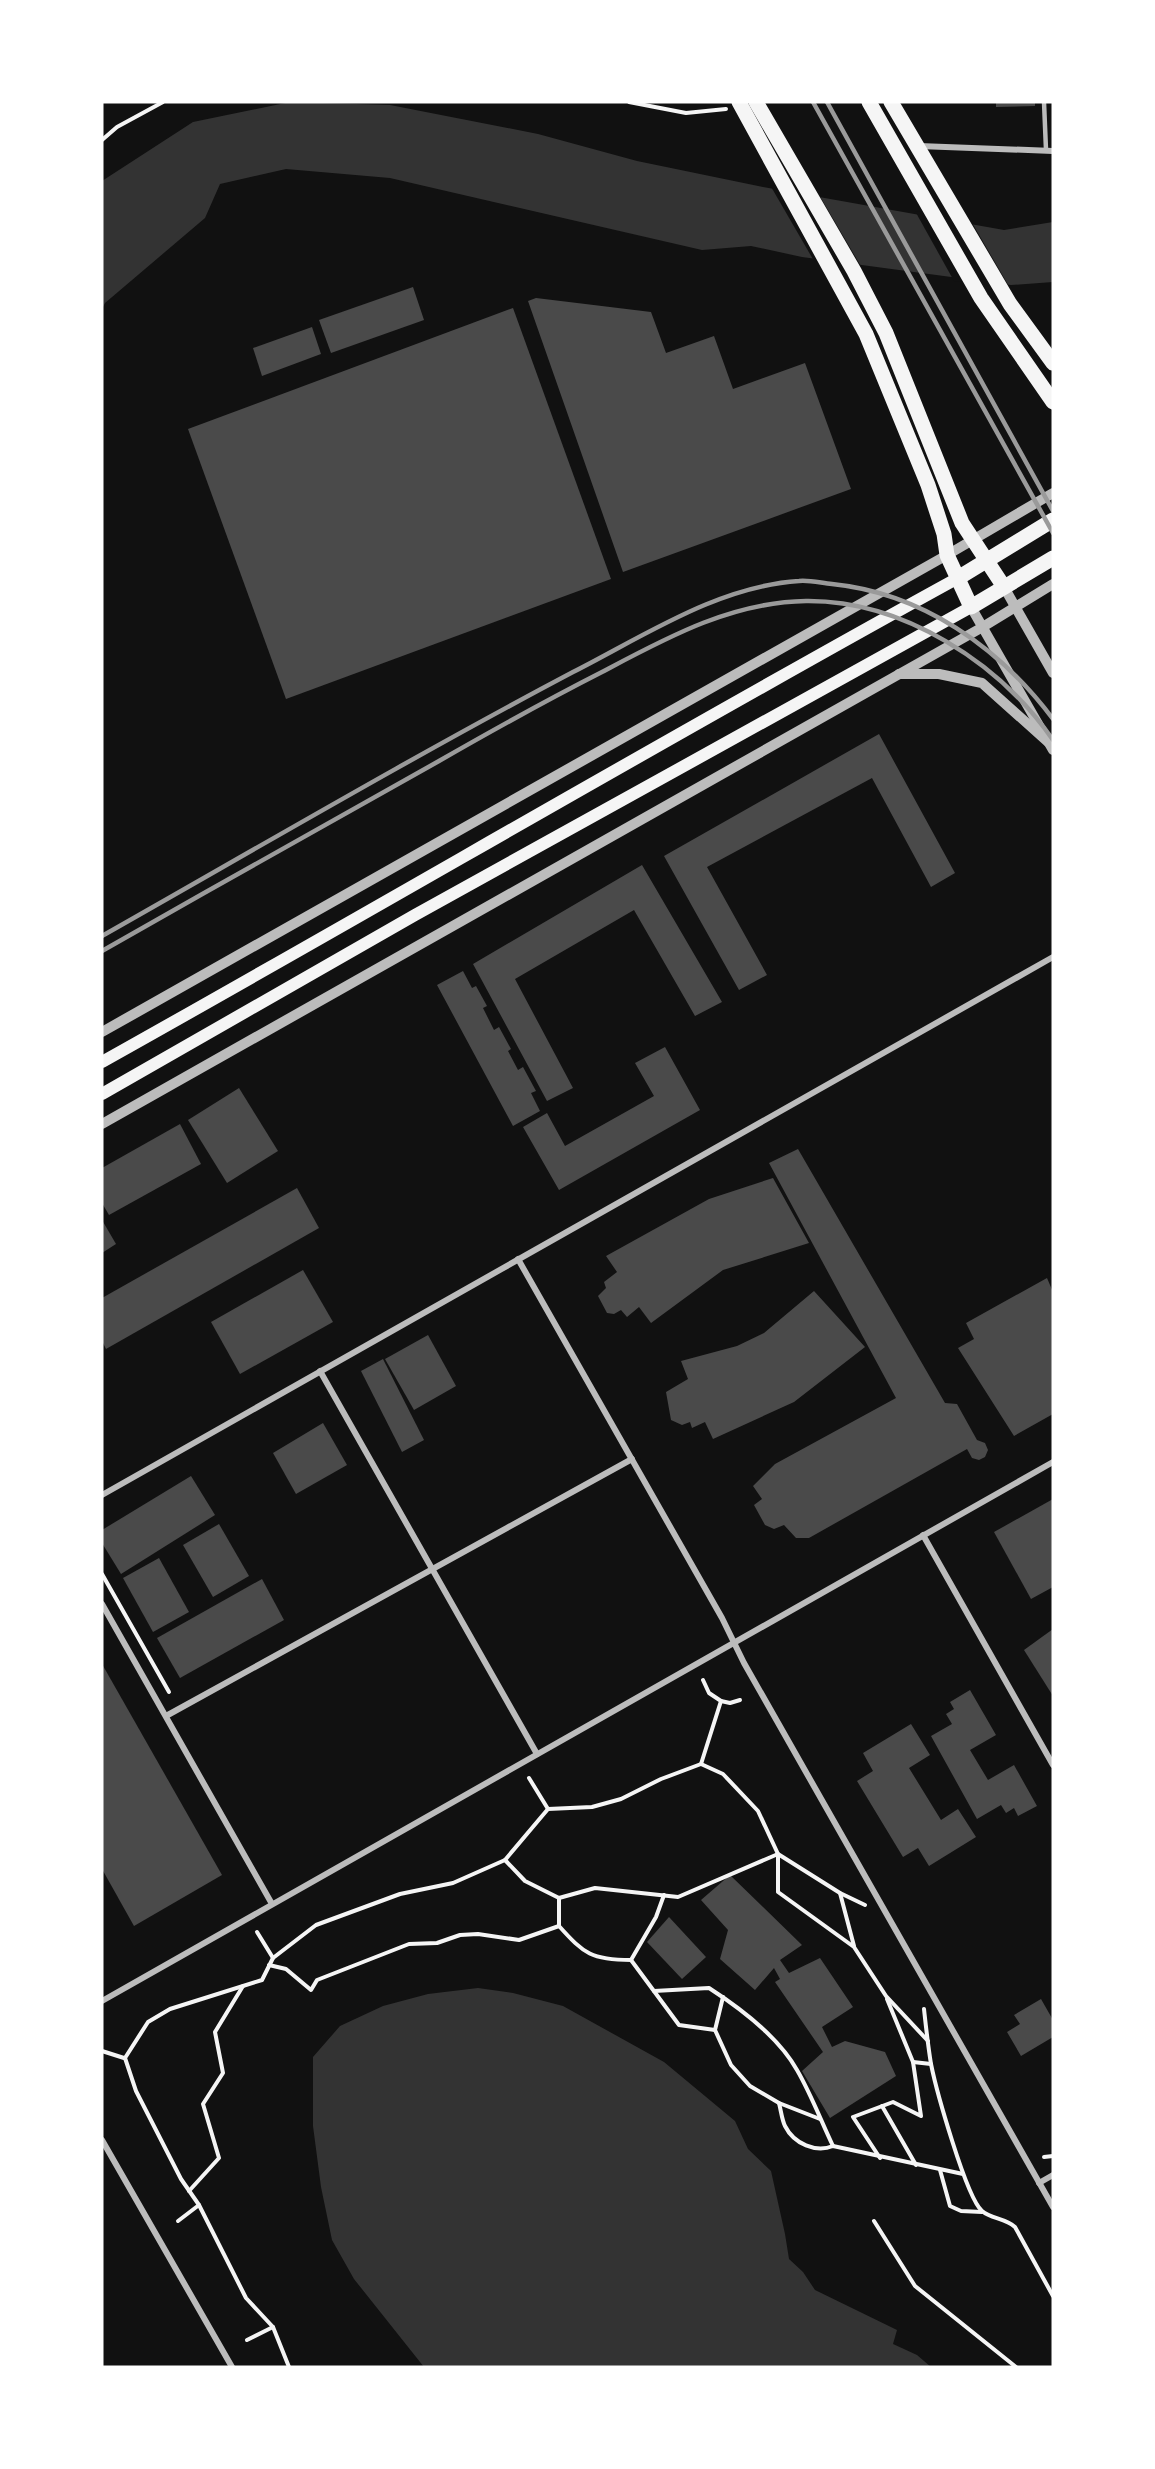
<svg xmlns="http://www.w3.org/2000/svg" width="1155" height="2469" viewBox="0 0 1155 2469" font-family="'Archivo Narrow',sans-serif">
<style>
.water{fill:#333}
.pier{fill:#111}
.building{fill:#4a4a4a}
.lines{fill:none;stroke-linecap:round;stroke-linejoin:round}
.path{stroke:#f5f5f5;stroke-width:4}
.service{stroke:#bcbcbc;stroke-width:4.5}
.minor{stroke:#bcbcbc;stroke-width:6}
.tertiary{stroke:#bcbcbc;stroke-width:10}
.secondary{stroke:#f5f5f5;stroke-width:12}
.primary{stroke:#f5f5f5;stroke-width:15}
.rail{stroke:#9a9a9a;stroke-width:4.5}
</style>
<rect width="100%" height="100%" fill="#111"/>
<g class="water">
<polygon points="290,102 390,105 538,134 637,161 763,187 1004,230 1053,222 1053,282 1011,285 802,257 751,246 702,250 390,178 286,169 220,184 205,218 105,303 102,309 102,181 193,122"/>
<polygon points="478,1988 513,1993 563,2006 664,2062 735,2121 748,2149 771,2171 785,2234 789,2259 803,2272 815,2290 897,2330 893,2344 917,2355 931,2367 424,2367 354,2279 332,2240 321,2187 313,2126 313,2057 340,2026 383,2006 428,1994"/>
</g>
<g class="pier">
<polygon points="770,185 818,193 862,268 814,261"/>
<polygon points="915,211 971,221 1010,288 954,281"/>
</g>
<g class="building">
<polygon points="996,102 1035,102 1035,106 996,107"/>
<polygon points="413,287 424,320 331,353 319,320"/>
<polygon points="536,298 651,312 666,353 714,336 733,389 805,363 851,489 623,572 528,301"/>
<polygon points="513,308 611,579 286,699 188,429"/>
<polygon points="312,327 321,354 262,376 253,348"/>
<polygon points="879,734 955,873 931,887 872,778 707,867 767,975 739,990 664,856"/>
<polygon points="642,865 722,1002 695,1016 634,910 515,979 573,1088 547,1101 473,964"/>
<polygon points="463,971 472,988 476,986 487,1006 483,1008 494,1030 499,1027 511,1049 508,1051 518,1070 523,1067 536,1091 531,1093 540,1111 513,1126 437,985"/>
<polygon points="665,1047 700,1110 559,1190 523,1127 547,1113 565,1146 654,1096 635,1063"/>
<polygon points="239,1088 278,1151 227,1183 188,1120"/>
<polygon points="180,1124 201,1164 109,1215 102,1203 102,1168"/>
<polygon points="798,1149 945,1403 957,1404 977,1440 985,1443 988,1450 985,1457 979,1460 972,1458 967,1449 809,1538 796,1538 784,1525 774,1529 765,1525 754,1505 762,1499 753,1486 775,1464 896,1398 769,1163"/>
<polygon points="773,1178 809,1243 723,1270 651,1323 639,1307 627,1317 621,1310 614,1314 607,1313 598,1296 606,1288 604,1282 617,1272 606,1256 709,1199"/>
<polygon points="297,1188 319,1228 106,1349 102,1341 102,1298"/>
<polygon points="102,1220 116,1244 102,1253"/>
<polygon points="303,1270 333,1322 240,1374 211,1322"/>
<polygon points="1047,1278 1053,1292 1053,1414 1014,1436 958,1348 974,1339 966,1323"/>
<polygon points="814,1291 865,1347 794,1402 713,1439 705,1422 692,1428 690,1422 682,1425 671,1420 666,1392 688,1379 681,1361 737,1346 764,1333"/>
<polygon points="428,1335 456,1386 414,1410 385,1359"/>
<polygon points="383,1359 424,1440 402,1452 361,1371"/>
<polygon points="323,1423 347,1465 296,1494 273,1453"/>
<polygon points="191,1476 215,1515 121,1574 102,1543 102,1530"/>
<polygon points="1053,1499 1053,1587 1031,1599 994,1532"/>
<polygon points="219,1524 249,1576 213,1597 183,1545"/>
<polygon points="159,1558 189,1612 153,1632 123,1578"/>
<polygon points="262,1579 284,1620 180,1678 157,1638"/>
<polygon points="1053,1629 1053,1696 1024,1650"/>
<polygon points="102,1664 222,1875 134,1926 102,1869"/>
<polygon points="970,1690 996,1735 970,1750 988,1780 1014,1765 1037,1806 1018,1816 1014,1808 1006,1813 1001,1805 977,1819 931,1736 952,1724 946,1714 954,1709 950,1702"/>
<polygon points="911,1724 930,1755 909,1768 941,1820 958,1809 976,1837 929,1866 918,1848 903,1857 857,1781 873,1771 863,1753"/>
<polygon points="730,1875 802,1945 780,1960 789,1973 820,1958 853,2007 822,2027 832,2047 845,2041 885,2052 896,2076 830,2118 802,2071 823,2052 775,1982 780,1979 774,1968 755,1990 720,1959 728,1930 701,1900"/>
<polygon points="669,1917 706,1957 682,1979 647,1942"/>
<polygon points="1041,1999 1053,2020 1053,2037 1021,2056 1007,2032 1020,2024 1014,2015"/>
</g>
<g class="lines">
<g class="path">
<polyline points="629,102 686,113 726,109"/>
<polyline points="102,140 117,127 163,102"/>
<polyline points="102,1574 169,1692"/>
<polyline points="721,1701 730,1703 740,1700"/>
<polyline points="701,1764 723,1774 758,1811 778,1854 778,1892 854,1947 886,1996 928,2041"/>
<polyline points="529,1778 548,1809"/>
<polyline points="505,1860 525,1881 559,1898 595,1888 678,1897 778,1854 840,1893 865,1905"/>
<polyline points="840,1893 854,1946"/>
<path d="M559 1898V1926C584 1954 592 1960 631 1960L679 2025 715 2030"/>
<polyline points="257,1932 273,1958"/>
<polyline points="631,1960 656,1917 664,1895"/>
<polyline points="269,1965 286,1969 311,1990 317,1980 409,1944 437,1943 460,1935 478,1934 519,1940 559,1926"/>
<path d="M654 1991 709 1988C740 2008 778 2036 797 2070 811 2094 821 2121 833 2146"/>
<polyline points="723,1997 715,2030 731,2065 750,2086 779,2103 820,2119"/>
<path d="M924 2009C926 2027 928 2046 931 2064 936 2089 966 2197 982 2211 991 2219 1005 2218 1015 2227L1053 2296"/>
<polyline points="102,2051 124,2058"/>
<polyline points="913,2062 931,2064"/>
<path d="M779 2103C781 2111 782 2120 785 2126 794 2144 816 2153 833 2146L963 2174"/>
<polyline points="882,2106 916,2165"/>
<polyline points="1044,2157 1053,2156"/>
<polyline points="880,2158 853,2117 893,2102 921,2116 913,2062 887,1999"/>
<polyline points="940,2170 950,2206 961,2211 982,2212"/>
<polyline points="189,2191 219,2158 203,2104 223,2073 215,2032 243,1986"/>
<polyline points="178,2221 199,2205"/>
<polyline points="874,2221 915,2286 1016,2367"/>
<polyline points="247,2340 273,2327"/>
<polyline points="289,2367 273,2327 246,2298 199,2205 181,2179 136,2091 125,2058 148,2022 170,2009 262,1980 273,1958 316,1925 400,1894 453,1883 505,1860 548,1809 592,1807 621,1799 661,1779 701,1764 721,1701 709,1693 703,1680"/>
</g>
<polyline class="service" points="1044,102 1046,150"/>
<g class="minor">
<polyline points="919,146 1053,151"/>
<polyline points="518,1259 722,1618 744,1663 1053,2207"/>
<polyline points="320,1371 537,1754"/>
<polyline points="102,1495 1053,957"/>
<polyline points="923,1535 1053,1765"/>
<polyline points="102,1604 272,1904"/>
<polyline points="166,1716 632,1459"/>
<polyline points="102,2001 1053,1462"/>
<polyline points="102,2140 232,2367"/>
<polyline points="1039,2183 1053,2175"/>
</g>
<g class="tertiary">
<polyline points="1004,587 1053,673"/>
<polyline points="971,607 1053,750"/>
<polyline points="899,674 939,674 982,683 1048,742"/>
<polyline points="102,1032 947,555 1053,493"/>
<polyline points="102,1124 981,628 1053,584"/>
</g>
<g class="secondary">
<path d="M102 1062C388 902 670 736 958 578"/>
<polyline points="102,1094 415,915 971,607"/>
</g>
<g class="primary">
<polyline points="739,102 866,334 928,485 944,534 947,555 971,607 1053,558"/>
<polyline points="756,102 854,271 886,333 962,523 1004,587"/>
<polyline points="869,102 981,298 1053,402"/>
<polyline points="891,102 1010,304 1053,363"/>
<polyline points="958,578 1053,520"/>
</g>
<g class="rail">
<polyline points="813,102 1053,533"/>
<polyline points="827,102 1053,511"/>
<path d="M102 936C259 847 414 756 573 672 644 636 718 586 799 581 810 580 821 583 832 584 922 593 999 647 1053 719"/>
<path d="M102 951C214 887 327 824 439 761 493 730 547 700 602 672 666 638 731 602 806 601 902 600 999 662 1053 740"/>
</g>
</g>
<rect width="1155" height="2469" fill="none" stroke="#ffffff" stroke-width="207"/>
</svg>
